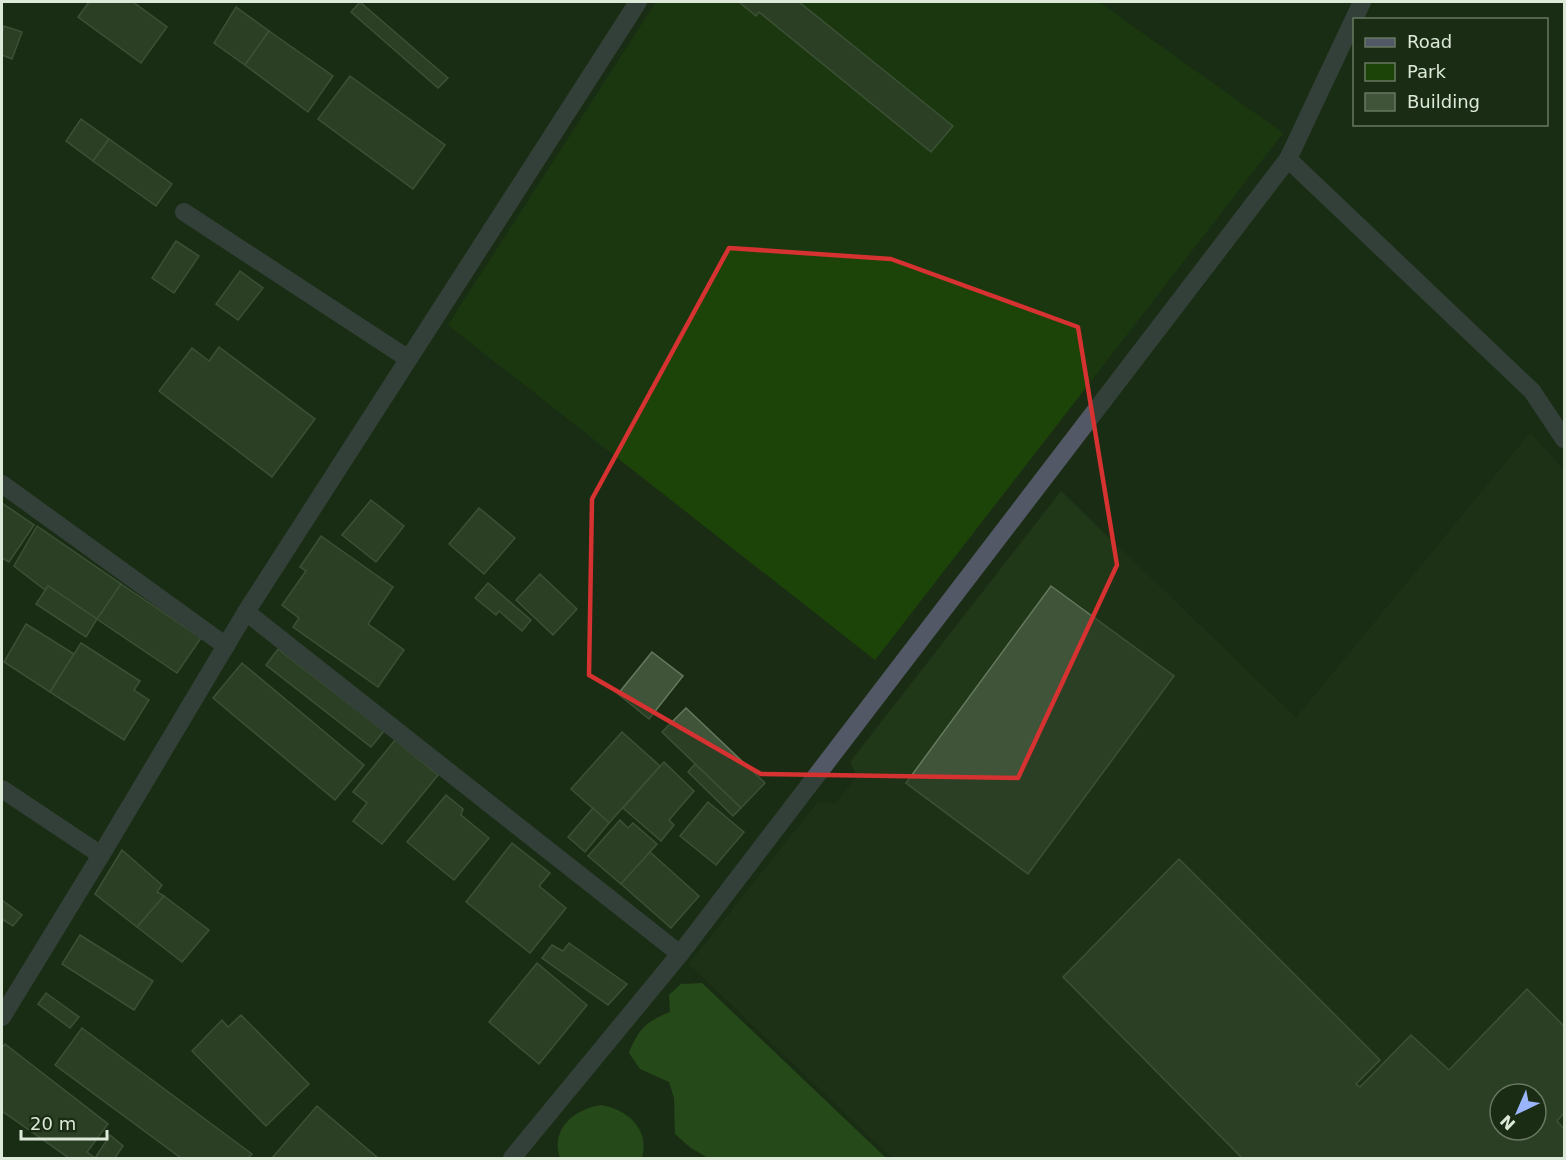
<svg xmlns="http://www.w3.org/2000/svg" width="1566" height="1160" viewBox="0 0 1566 1160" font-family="'DejaVu Sans',sans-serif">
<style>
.built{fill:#203718;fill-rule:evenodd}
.green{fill:#1c4409}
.forest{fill:#366b1f}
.building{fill:#405439;stroke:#657a5e;stroke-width:1.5;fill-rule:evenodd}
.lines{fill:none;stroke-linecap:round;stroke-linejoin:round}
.minor{stroke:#535866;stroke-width:18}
.marked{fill:none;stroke:#d63231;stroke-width:4.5;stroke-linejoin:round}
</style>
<rect width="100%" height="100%" fill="#1a2d14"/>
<path class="built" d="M1530 433 1564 470V1158H892L689 964 818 802 835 804 857 777 850 762 1061 491 1296 718ZM1500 1094H1536V1130H1500Z"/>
<polygon class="green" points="656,2 1099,2 1283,133 875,660 448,325"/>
<g class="forest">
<path d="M702 983 886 1158H708L691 1148 675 1134 674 1098 669 1082 640 1069 629 1053C639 1028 646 1022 670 1012L669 995 681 984Z"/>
<path d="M601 1105C627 1109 650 1129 642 1158H560C550 1129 574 1109 601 1105Z"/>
</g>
<g class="building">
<polygon points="89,2 133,2 167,27 141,63 78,17"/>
<polygon points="360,2 448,78 438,88 351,12"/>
<polygon points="739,2 799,2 953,126 931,152 759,12 756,16"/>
<polygon points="236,7 269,31 245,65 214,43"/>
<polygon points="4,26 22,32 12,59 2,55 2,34"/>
<polygon points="269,31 333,76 308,112 245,65"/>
<polygon points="350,76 445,145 413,189 318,119"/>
<polygon points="81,119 109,139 93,161 66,141"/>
<polygon points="109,139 172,184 156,206 93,161"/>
<polygon points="176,241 199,256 174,293 152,278"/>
<polygon points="240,271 263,288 238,320 216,304"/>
<polygon points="219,347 315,419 272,477 159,391 192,348 209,361"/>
<polygon points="371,500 404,526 376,562 342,535"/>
<polygon points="2,503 34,525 9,562 2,558"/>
<polygon points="479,508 515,538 484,574 449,544"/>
<polygon points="37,526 121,584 97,619 48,586 45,590 14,566"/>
<polygon points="321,536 393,587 368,624 404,650 378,687 293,627 299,618 282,605 306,571 300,567"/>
<polygon points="540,574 577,609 553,635 516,600"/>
<polygon points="488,583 531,620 522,631 499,611 496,615 475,598"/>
<polygon points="121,584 201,638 177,673 97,619"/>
<polygon points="48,586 97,619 86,637 36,604"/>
<polygon points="1051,586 1174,676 1028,874 906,783"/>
<polygon points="26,624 74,654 50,692 4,662"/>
<polygon points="81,643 140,681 134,690 149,700 124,740 50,692"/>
<polygon points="278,649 384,731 371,747 266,665"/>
<polygon points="652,652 683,676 649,719 618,694"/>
<polygon points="242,663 364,765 335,800 213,698"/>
<polygon points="686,708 765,783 741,808 662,732"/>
<polygon points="622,732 660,766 609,823 571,789"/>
<polygon points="395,740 438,775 382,844 353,821 367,803 353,792"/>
<polygon points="664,762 694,791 669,820 674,825 661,841 623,808"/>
<polygon points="695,764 741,808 733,816 688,772"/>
<polygon points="446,795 463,809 461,815 489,838 454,880 407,842"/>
<polygon points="708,802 744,832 716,865 680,836"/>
<polygon points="593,808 609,823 585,852 568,837"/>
<polygon points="620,820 628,828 633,823 657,844 621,884 588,856"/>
<polygon points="512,843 550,873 539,886 566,908 530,953 466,902"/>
<polygon points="122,850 162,885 157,892 164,896 137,927 95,894"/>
<polygon points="650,852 699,896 671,928 621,884"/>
<path d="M1179 859 1380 1060 1356 1084 1360 1087 1411 1035 1449 1070 1527 989 1564 1026V1113L1557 1121 1564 1129V1155L1562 1158H1242L1063 977ZM1500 1094H1536V1130H1500Z"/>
<polygon points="164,896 209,930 182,962 137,927"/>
<polygon points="2,900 22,915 13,926 2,919"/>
<polygon points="80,935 153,981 134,1010 62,964"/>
<polygon points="569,943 627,984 608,1005 542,958 552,945 563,951"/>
<polygon points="537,963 587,1005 539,1064 489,1022"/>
<polygon points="46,993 79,1017 70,1028 38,1004"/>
<polygon points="241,1015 309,1084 266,1126 192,1051 222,1020 228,1027"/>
<polygon points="82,1028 252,1154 248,1158 181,1158 55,1065"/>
<polygon points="5,1044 108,1124 87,1152 95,1158 69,1158 2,1111 2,1048"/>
<polygon points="317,1106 378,1158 272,1158"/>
<polygon points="110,1135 123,1146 115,1158 95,1158"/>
</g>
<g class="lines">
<g class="minor">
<polyline points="1288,159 1532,391 1564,439"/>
<polyline points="184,212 407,358"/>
<polyline points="2,484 226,646"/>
<polyline points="246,612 680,954"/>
<polyline points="2,789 101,855"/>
<polyline points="2,1017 101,855 246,612 638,2"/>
<polyline points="512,1158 680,954 1288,159 1362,2"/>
</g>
</g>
<path d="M0 0H1566V1160H0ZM729 248 891 259 1078 327 1117 565 1018 778 761 774 589 675 592 499Z" fill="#1a2d14" fill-opacity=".55" fill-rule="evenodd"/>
<path class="marked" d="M729 248 891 259 1078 327 1117 565 1018 778 761 774 589 675 592 499Z"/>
<rect width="1566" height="1160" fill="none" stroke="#dce8d8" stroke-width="6"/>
<rect x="1353" y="18" width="195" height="108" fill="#1a2d14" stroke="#687862" stroke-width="1.5"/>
<rect x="1365" y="38" width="30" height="9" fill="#535866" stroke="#687862" stroke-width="1.5"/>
<text x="1407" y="48" font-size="18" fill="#dce8d8">Road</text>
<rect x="1365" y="63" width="30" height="18" fill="#1c4409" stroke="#687862" stroke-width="1.5"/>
<text x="1407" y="78" font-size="18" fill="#dce8d8">Park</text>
<rect x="1365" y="93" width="30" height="18" fill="#405439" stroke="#687862" stroke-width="1.5"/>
<text x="1407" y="108" font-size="18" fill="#dce8d8">Building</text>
<g transform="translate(1518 1112) rotate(224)"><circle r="28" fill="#1a2d14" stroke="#687862" stroke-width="1.5"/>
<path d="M0-4.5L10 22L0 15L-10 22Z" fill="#9bb5fd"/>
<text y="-9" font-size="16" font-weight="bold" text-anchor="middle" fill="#dce8d8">N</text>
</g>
<path d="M21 1130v9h86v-9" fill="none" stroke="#dce8d8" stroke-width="3"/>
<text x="30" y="1130" font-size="18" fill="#dce8d8" stroke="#1a2d14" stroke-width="4.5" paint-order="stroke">20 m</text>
</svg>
